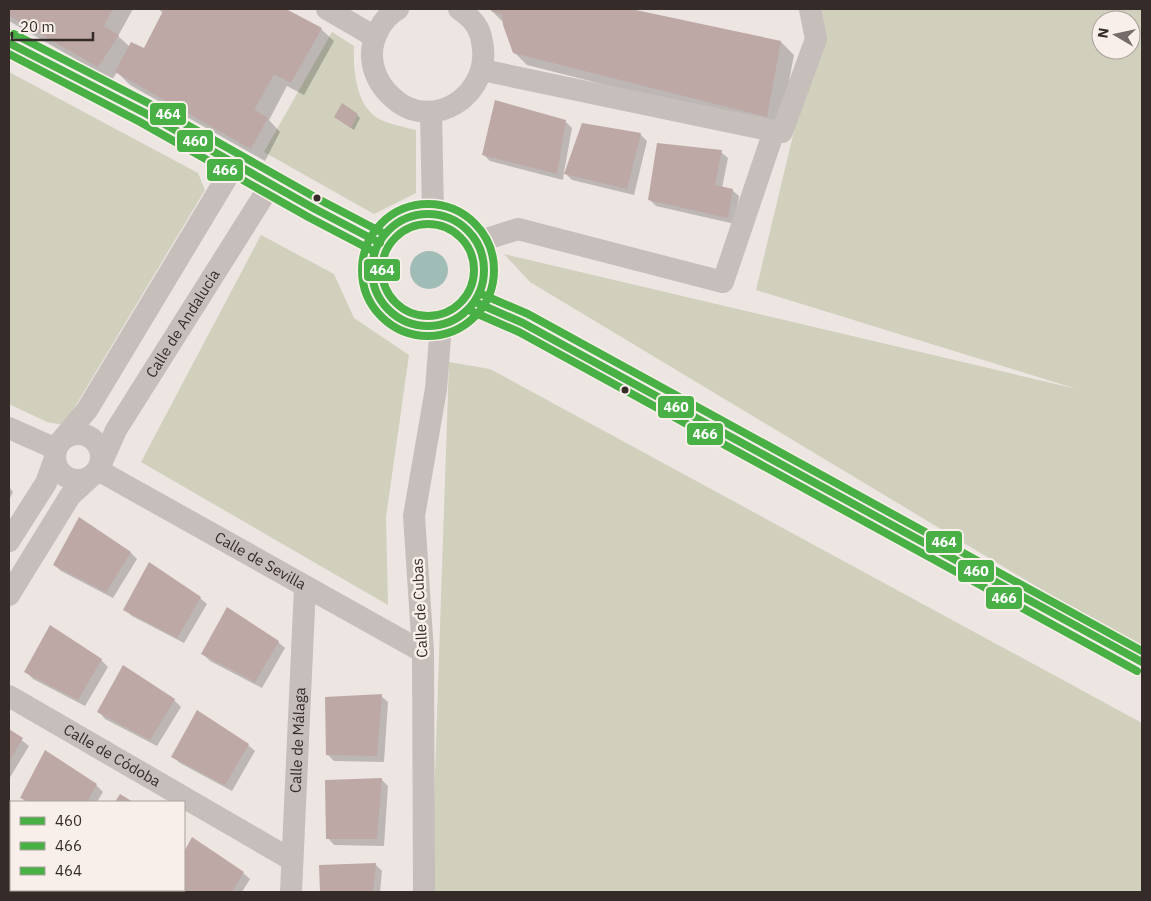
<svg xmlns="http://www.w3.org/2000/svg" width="1151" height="901" viewBox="0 0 1151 901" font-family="'IBM Plex Sans',sans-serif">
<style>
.green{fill:#d0d0bd;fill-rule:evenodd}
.water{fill:#a0bcb7}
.shadow{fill:#0003}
.building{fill:#bea8a5}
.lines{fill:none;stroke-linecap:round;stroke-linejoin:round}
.street{stroke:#c5bebb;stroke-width:22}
.secondary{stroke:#b6aeab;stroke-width:28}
.bus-1-casing{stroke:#f8efea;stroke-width:11}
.bus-2-casing{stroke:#f8efea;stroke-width:11}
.bus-3-casing{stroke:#f8efea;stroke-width:11}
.bus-1{stroke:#49b046;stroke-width:8}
.bus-2{stroke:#49b046;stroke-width:8}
.bus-3{stroke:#49b046;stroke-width:8}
.bus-dot{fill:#352b29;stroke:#f8efea;stroke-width:2}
.labels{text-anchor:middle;stroke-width:5;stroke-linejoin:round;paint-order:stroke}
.street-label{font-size:15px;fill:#352b29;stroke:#f8efea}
.line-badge{stroke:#f8efea;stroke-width:2}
.badge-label{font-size:14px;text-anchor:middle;font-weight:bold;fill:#fff}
</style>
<rect width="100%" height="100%" fill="#ece5e2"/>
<g class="green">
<path d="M811 9H1142V650L530 282 504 254 1077 389 756 290 816 39ZM1101 20H1131V50H1101Z"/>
<path d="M332 32 354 46C353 71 356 108 381 120 392 125 405 127 416 130V193L374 214 264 152Z"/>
<polygon points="9,72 198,173 205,190 64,425 47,422 9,404"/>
<polygon points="261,235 334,274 354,318 409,355 386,517 388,605 141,462"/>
<polygon points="449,362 490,369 1142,723 1142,892 431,892"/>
</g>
<circle class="water" cx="429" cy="270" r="19"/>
<g class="shadow">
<polygon points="9,9 133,9 118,36 130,47 145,50 163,13 158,9 283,9 321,29 334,41 304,95 287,86 269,120 280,132 265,161 130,85 117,72 112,80 9,21"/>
<polygon points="493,9 625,9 781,42 794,55 780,129 527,65 514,52 504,23 492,11"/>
<polygon points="357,115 360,118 354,130 335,117"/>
<polygon points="565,121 572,128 564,172 566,173 640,134 647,141 634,195 572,180 564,172 563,180 490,161 483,154"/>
<polygon points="721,152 728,158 722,188 732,190 739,196 735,224 656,206 649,199"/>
<polygon points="9,487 13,492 9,500"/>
<polygon points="130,552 137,559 113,598 61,571 54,565"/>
<polygon points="200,598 207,604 184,643 132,616 125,610"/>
<polygon points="278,642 285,648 262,688 210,661 203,654"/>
<polygon points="101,660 108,667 85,706 33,679 26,672"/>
<polygon points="381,696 388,702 384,762 334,761 328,755"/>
<polygon points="174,700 181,707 157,746 105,719 99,712"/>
<polygon points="9,730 29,746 9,779"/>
<polygon points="248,745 255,751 232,791 180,763 173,757"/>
<polygon points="46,752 96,785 103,792 97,802 26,802 21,797"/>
<polygon points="381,779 388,786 384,846 334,845 328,838"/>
<polygon points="192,839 243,873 250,879 242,892 176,892 173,890 184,890 184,855"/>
<polygon points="9,852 11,854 11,890 38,890 36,892 9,892"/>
<polygon points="375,864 382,871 380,892 321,892 321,867"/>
</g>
<g class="building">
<polygon points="9,9 113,9 104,26 119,35 98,67 9,16"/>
<polygon points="164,9 286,9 322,28 291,83 274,74 254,110 268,118 251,149 115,72 131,42 144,48"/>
<polygon points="491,9 631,9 781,41 767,117 513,53 503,25 502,15 491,11"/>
<polygon points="495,100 566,120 557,174 482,155"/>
<polygon points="342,103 358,114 351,128 334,117"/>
<polygon points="582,123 641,133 627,189 564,174"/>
<polygon points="657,143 722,150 715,185 733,189 728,218 648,200"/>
<polygon points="79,517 131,552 106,592 53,565"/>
<polygon points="149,562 201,597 177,638 123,610"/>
<polygon points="227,607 279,641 255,682 201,654"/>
<polygon points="50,625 102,659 78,700 24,672"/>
<polygon points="123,665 175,699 150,740 97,712"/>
<polygon points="382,694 377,756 326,755 325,697"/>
<polygon points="197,710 249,744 225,785 171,757"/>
<polygon points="9,729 23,738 9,762"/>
<polygon points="45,750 97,784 87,802 29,802 20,798"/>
<polygon points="382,778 377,839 326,839 325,780"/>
<polygon points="120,794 133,802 115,802"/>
<polygon points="192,837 244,872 232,892 180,892 176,890 184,890 184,852"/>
<polygon points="9,851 11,853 11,890 27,890 26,892 9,892"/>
<polygon points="376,863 373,892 320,892 319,865"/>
<polygon points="57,890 80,890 84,892 56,892"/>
</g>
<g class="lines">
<g class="street">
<polyline points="327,9 375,37"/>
<path d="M398 9C382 18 371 39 372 57 373 73 380 86 392 97 432 135 493 94 482 42 481 34 477 25 471 19 467 15 463 12 459 9"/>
<polyline points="431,112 433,214"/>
<polyline points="774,131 782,132 816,39 810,9"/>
<polyline points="477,242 518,229 723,282 774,131 482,70"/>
<polyline points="9,428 56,449"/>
<circle cx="78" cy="457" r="23"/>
<polyline points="61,441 87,410 235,164"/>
<path id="s1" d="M100 466 116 430 271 184"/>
<path id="s2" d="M98 470 423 652"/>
<polyline points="9,541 46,483 55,458"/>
<polyline points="9,595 70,496 94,474"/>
<path id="s3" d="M9 696 292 860"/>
<path id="s4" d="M291 892 305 587"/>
<polyline points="424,892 423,652 414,516 436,389 441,325"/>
</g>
<g class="secondary">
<polyline points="9,43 145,113 315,209 380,243"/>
<circle cx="428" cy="270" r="56"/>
<polyline points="475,302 523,323 1142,662"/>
</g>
<g class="bus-1-casing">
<g id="bus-1">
<polyline points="9,43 145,113 315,209 380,243"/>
<circle cx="428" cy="270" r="56"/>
<polyline points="475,302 523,323 1142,662"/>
</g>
</g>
<g class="bus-2-casing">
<g id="bus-2">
<polyline points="9,54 140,122 310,218 375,252"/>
<circle cx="428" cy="270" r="66"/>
<polyline points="471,311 519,332 1137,671"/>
</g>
</g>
<g class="bus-3-casing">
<g id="bus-3">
<polyline points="14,34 150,104 320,200 385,234"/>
<circle cx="428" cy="270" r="46"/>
<polyline points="479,293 528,314 1142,651"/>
</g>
</g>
<use href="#bus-1" class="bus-1"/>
<use href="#bus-2" class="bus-2"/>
<use href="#bus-3" class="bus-3"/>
</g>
<g class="bus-dot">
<circle cx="317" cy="198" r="4.5"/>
<circle cx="625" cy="390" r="4.5"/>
</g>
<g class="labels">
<g class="street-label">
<text dy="5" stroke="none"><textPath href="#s1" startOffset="165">Calle de Andalucía</textPath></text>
<text dy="5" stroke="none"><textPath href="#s2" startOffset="186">Calle de Sevilla</textPath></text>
<text transform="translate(420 608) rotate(-93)" y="5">Calle de Cubas</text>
<text dy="5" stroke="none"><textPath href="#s4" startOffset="152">Calle de Málaga</textPath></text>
<text dy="5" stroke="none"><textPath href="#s3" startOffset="119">Calle de Códoba</textPath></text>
</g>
</g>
<g class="line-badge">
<rect x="149" y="102" width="38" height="24" rx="5" fill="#49b046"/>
<rect x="176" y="129" width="38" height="24" rx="5" fill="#49b046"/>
<rect x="206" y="158" width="38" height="24" rx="5" fill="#49b046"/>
<rect x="363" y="258" width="38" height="24" rx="5" fill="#49b046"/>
<rect x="657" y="395" width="38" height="24" rx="5" fill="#49b046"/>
<rect x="686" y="422" width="38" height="24" rx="5" fill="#49b046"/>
<rect x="925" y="530" width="38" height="24" rx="5" fill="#49b046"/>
<rect x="957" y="559" width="38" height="24" rx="5" fill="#49b046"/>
<rect x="985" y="586" width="38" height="24" rx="5" fill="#49b046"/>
</g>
<g class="badge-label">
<text x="168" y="119">464</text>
<text x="195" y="146">460</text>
<text x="225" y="175">466</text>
<text x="382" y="275">464</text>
<text x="676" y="412">460</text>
<text x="705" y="439">466</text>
<text x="944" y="547">464</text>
<text x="976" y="576">460</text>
<text x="1004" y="603">466</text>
</g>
<rect width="1151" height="901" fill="none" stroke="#352b29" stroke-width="20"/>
<rect x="10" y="801" width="175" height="90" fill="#f8efea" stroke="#aaa19d"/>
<rect x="20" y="817" width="25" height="8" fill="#49b046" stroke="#aaa19d"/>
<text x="55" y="826" font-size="15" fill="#352b29">460</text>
<rect x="20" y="842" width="25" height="8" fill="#49b046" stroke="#aaa19d"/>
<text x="55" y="851" font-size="15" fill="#352b29">466</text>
<rect x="20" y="867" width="25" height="8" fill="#49b046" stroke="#aaa19d"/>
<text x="55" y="876" font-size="15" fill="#352b29">464</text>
<g transform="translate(1116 35) rotate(279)"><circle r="24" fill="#f8efea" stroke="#aaa19d"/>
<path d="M0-4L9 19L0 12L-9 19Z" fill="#756c6a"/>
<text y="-8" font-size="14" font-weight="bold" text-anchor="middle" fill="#352b29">N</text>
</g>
<path d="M12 32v8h81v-8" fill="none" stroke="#352b29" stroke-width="2.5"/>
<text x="20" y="32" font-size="15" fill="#352b29" stroke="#f8efea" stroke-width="4" paint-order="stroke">20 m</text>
</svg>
